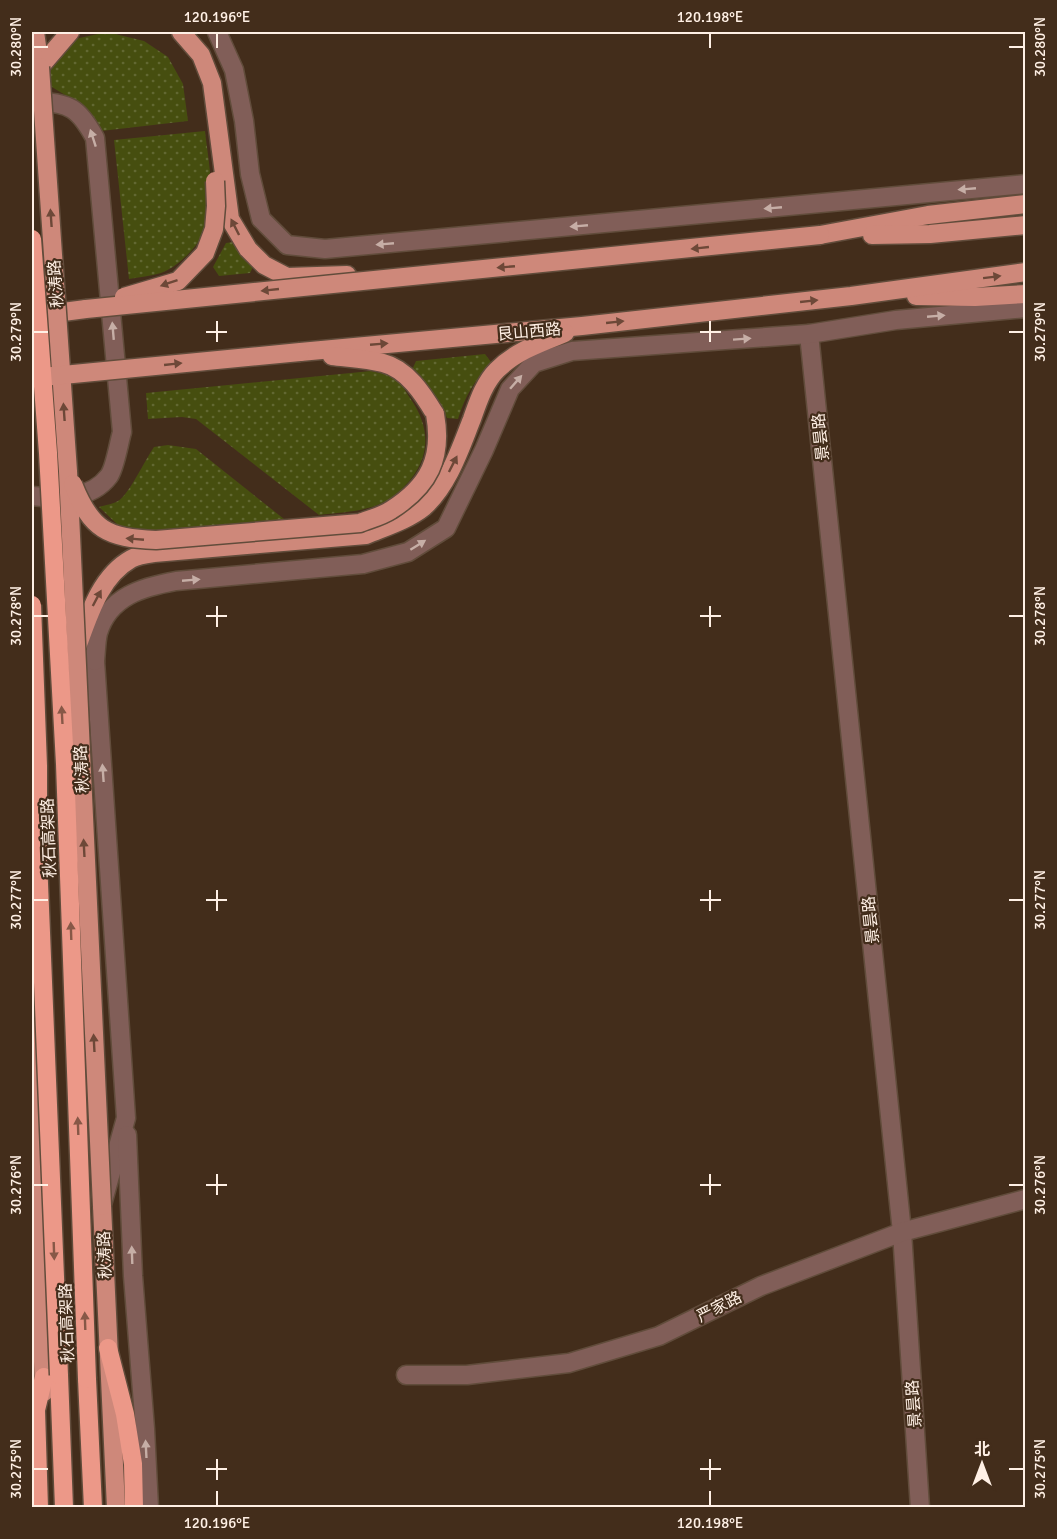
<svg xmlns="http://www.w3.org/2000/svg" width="1057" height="1539" viewBox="0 0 1057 1539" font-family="Signika,'Noto Sans SC',sans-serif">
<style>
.grass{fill:url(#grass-dots)}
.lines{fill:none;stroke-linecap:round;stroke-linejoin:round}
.minor-casing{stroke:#614c3b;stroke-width:21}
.major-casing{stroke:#614c3b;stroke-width:21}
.highway-casing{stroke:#614c3b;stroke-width:21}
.minor{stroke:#815e58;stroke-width:18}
.major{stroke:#ce887a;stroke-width:18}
.highway{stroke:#ec9888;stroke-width:18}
.major-bridge-casing{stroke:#614c3b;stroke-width:21;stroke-linecap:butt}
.highway-bridge-casing{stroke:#614c3b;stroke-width:21;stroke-linecap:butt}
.major-bridge{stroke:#ce887a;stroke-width:18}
.highway-bridge{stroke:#ec9888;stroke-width:18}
.oneway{fill:#c6aea6}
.oneway2{fill:#6d4838}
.oneway3{fill:#875847}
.ticks{fill:none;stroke:#fff0e5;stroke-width:2}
.labels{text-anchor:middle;stroke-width:4.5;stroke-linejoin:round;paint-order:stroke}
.street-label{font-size:16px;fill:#fff0e5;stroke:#432d1b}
.neatline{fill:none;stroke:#fff0e5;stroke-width:2}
.ticks-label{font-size:15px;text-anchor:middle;fill:#fff0e5}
</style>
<defs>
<pattern id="grass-dots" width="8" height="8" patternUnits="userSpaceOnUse" patternTransform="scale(1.5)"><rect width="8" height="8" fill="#464e0f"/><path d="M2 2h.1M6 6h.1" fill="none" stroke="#626832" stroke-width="1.8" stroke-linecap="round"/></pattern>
</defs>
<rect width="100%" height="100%" fill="#432d1b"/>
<g class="grass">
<polygon points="107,32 144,41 168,57 183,84 188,121 101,131 94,126 83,106 47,84 54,60 75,39"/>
<path d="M205 131C210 176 223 225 184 258 178 264 169 270 161 273 151 276 139 277 129 279L114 140Z"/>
<polygon points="233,242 254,265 250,273 219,276 213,267 226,243"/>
<path d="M485 354 491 362C475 380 465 396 458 419L447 418C438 397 429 384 412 370L416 361Z"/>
<path d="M371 371C378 373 391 374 397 379 402 384 406 392 410 398 437 436 427 471 391 498 371 512 342 512 319 515L196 419 182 417 148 419 146 393Z"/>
<path d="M168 445 196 449 284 519 169 532 141 533 118 525 99 507C105 505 113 504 118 501 128 496 145 460 154 447Z"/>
</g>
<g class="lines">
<g class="minor-casing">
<g id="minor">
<polyline points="217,32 234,70 244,121 250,174 261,219 287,245 325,249 1026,184"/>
<polyline points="32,83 33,101"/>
<path d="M32 100C68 105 76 103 95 138L122 432C119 442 115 468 109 476 91 500 58 499 32 496"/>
<polyline points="809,334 902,1232 920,1508"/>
<polyline points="86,659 95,661 126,1118 103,1201"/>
<path d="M95 661C96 652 96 641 98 633 109 596 143 587 176 581L363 564 408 552 446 528 484 450 510 389 534 363 572 351 809 334 896 320 1026 308"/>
<polyline points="127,1135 133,1276 145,1429 149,1508"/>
<polyline points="406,1375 467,1375 569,1363 659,1336 761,1286 902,1232 1026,1199"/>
</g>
</g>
<g class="major-casing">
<g id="major">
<polyline points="35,32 40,67"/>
<polyline points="181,32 201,55 212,83 230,219 248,249 264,265 287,277 347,275"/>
<polyline points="40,67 70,32"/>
<polyline points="820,235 928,215 1026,204"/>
<polyline points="872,235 930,234 1026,225"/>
<polyline points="916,296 975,297 1026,294"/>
<polyline points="32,316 86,309"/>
<polyline points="300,352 582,326 851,296 1026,272"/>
<path d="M332 356C348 358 367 359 383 363 407 369 423 394 435 414"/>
<path d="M76 650C88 618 99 577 131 559 138 555 147 554 154 553L366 535C385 527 408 520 424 507 449 484 460 449 472 419 478 402 484 383 497 370 516 351 540 343 565 333"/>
<polyline points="32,993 39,1109 40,1269 44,1392"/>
<polyline points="102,1206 116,1508"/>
</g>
</g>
<g class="highway-casing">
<g id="highway">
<polyline points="108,1348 125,1414 133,1464 134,1508"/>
<polyline points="59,1375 64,1508"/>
<polyline points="87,1379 93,1508"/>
<polyline points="39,1508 36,1410 44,1377"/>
</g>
</g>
<use href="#minor" class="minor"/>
<use href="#major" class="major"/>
<use href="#highway" class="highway"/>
<g class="major-bridge-casing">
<g id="major-bridge">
<polyline points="40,67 68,471 102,1206"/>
<polyline points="124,297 178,281 205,253 214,229 216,206 215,181"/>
<polyline points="86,309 820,235"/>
<polyline points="32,378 300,352"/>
<path d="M73 484C91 530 107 538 156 540L360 523C370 519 382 516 391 510 429 486 443 458 435 414"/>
</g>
</g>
<g class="highway-bridge-casing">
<g id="highway-bridge">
<polyline points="32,239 48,453 65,764 87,1379"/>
<polyline points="32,605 38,766 38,859 59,1375"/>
</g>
</g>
<use href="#major-bridge" class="major-bridge"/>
<use href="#highway-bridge" class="highway-bridge"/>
</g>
<defs><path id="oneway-solid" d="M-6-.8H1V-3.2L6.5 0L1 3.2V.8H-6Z" transform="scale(1.5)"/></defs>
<g class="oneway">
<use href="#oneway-solid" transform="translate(93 138) rotate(-108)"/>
<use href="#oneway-solid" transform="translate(967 189) rotate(175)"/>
<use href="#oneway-solid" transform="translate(773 208) rotate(175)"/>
<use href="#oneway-solid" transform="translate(579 226) rotate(175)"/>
<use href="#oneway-solid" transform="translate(385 244) rotate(175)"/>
<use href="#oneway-solid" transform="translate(936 316) rotate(-5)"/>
<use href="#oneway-solid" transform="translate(113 331) rotate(-95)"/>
<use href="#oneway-solid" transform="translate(742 339) rotate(-4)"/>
<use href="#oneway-solid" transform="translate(516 382) rotate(-49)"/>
<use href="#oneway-solid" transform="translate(418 545) rotate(-32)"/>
<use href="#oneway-solid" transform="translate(191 580) rotate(-5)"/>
<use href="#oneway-solid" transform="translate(103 773) rotate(-94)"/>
<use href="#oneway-solid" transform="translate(132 1255) rotate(-92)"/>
<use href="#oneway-solid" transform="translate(146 1449) rotate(-93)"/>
</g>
<g class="oneway2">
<use href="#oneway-solid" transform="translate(51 218) rotate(-94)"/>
<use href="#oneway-solid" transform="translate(235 227) rotate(-117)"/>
<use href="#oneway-solid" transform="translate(700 248) rotate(174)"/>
<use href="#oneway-solid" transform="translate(506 267) rotate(175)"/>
<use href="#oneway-solid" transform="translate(992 277) rotate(-7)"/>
<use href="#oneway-solid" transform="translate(169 283) rotate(161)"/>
<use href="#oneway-solid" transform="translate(270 290) rotate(174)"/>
<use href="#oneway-solid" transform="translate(809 301) rotate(-6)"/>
<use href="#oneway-solid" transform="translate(615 322) rotate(-6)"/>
<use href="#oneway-solid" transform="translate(379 344) rotate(-5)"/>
<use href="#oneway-solid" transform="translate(173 364) rotate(-6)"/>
<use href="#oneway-solid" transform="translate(64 412) rotate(-94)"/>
<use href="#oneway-solid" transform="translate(453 464) rotate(-63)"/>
<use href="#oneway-solid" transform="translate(135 539) rotate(-175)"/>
<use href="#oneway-solid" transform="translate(97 598) rotate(-62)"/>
<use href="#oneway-solid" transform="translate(84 848) rotate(-93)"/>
<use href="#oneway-solid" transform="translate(94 1043) rotate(-93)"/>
</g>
<g class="oneway3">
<use href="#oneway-solid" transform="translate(62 715) rotate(-93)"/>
<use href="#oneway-solid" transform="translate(71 931) rotate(-92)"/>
<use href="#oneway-solid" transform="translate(78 1126) rotate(-92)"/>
<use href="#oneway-solid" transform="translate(54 1251) rotate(88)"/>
<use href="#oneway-solid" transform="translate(85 1321) rotate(-92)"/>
</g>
<path class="ticks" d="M217 33V48M710 33V48M33 47H48M1009 47H1024M217 321V342M710 321V342M33 332H48M206 332H227M700 332H721M1009 332H1024M217 606V627M710 606V627M33 616H48M206 616H227M700 616H721M1009 616H1024M217 890V911M710 890V911M33 900H48M206 900H227M700 900H721M1009 900H1024M217 1174V1195M710 1174V1195M33 1185H48M206 1185H227M700 1185H721M1009 1185H1024M217 1459V1480M710 1459V1480M33 1469H48M206 1469H227M700 1469H721M1009 1469H1024M217 1491V1506M710 1491V1506"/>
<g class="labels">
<g class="street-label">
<text transform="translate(55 284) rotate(-94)" y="6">秋涛路</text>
<text transform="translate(529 331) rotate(-5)" y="6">艮山西路</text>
<text transform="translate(820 437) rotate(-96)" y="6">景昙路</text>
<text transform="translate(81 769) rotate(-93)" y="6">秋涛路</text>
<text transform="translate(48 838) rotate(-92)" y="6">秋石高架路</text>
<text transform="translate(870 920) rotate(-96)" y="6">景昙路</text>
<text transform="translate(104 1255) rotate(-92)" y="6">秋涛路</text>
<text transform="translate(719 1306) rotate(-27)" y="6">严家路</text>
<text transform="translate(66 1323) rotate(-92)" y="6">秋石高架路</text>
<text transform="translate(913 1404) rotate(-94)" y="6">景昙路</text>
</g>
</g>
<rect width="1057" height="1539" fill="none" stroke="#432d1b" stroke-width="66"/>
<g transform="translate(982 1464)" stroke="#432d1b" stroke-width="4.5" paint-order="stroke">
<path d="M0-4.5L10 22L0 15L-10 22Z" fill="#fff0e5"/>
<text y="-9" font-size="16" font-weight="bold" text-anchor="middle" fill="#fff0e5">北</text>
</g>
<rect x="33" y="33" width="991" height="1473" class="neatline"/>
<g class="ticks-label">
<text x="217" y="22">120.196°E</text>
<text x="710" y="22">120.198°E</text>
<text transform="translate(16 47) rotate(-90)" y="5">30.280°N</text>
<text transform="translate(1040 47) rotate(-90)" y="5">30.280°N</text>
<text transform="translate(16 332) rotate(-90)" y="5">30.279°N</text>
<text transform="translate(1040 332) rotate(-90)" y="5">30.279°N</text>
<text transform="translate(16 616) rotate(-90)" y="5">30.278°N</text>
<text transform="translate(1040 616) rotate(-90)" y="5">30.278°N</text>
<text transform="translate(16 900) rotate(-90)" y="5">30.277°N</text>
<text transform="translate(1040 900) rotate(-90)" y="5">30.277°N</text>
<text transform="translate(16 1185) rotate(-90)" y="5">30.276°N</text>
<text transform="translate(1040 1185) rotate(-90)" y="5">30.276°N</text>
<text transform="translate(16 1469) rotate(-90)" y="5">30.275°N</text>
<text transform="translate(1040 1469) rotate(-90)" y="5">30.275°N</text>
<text x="217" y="1528">120.196°E</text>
<text x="710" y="1528">120.198°E</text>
</g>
</svg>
